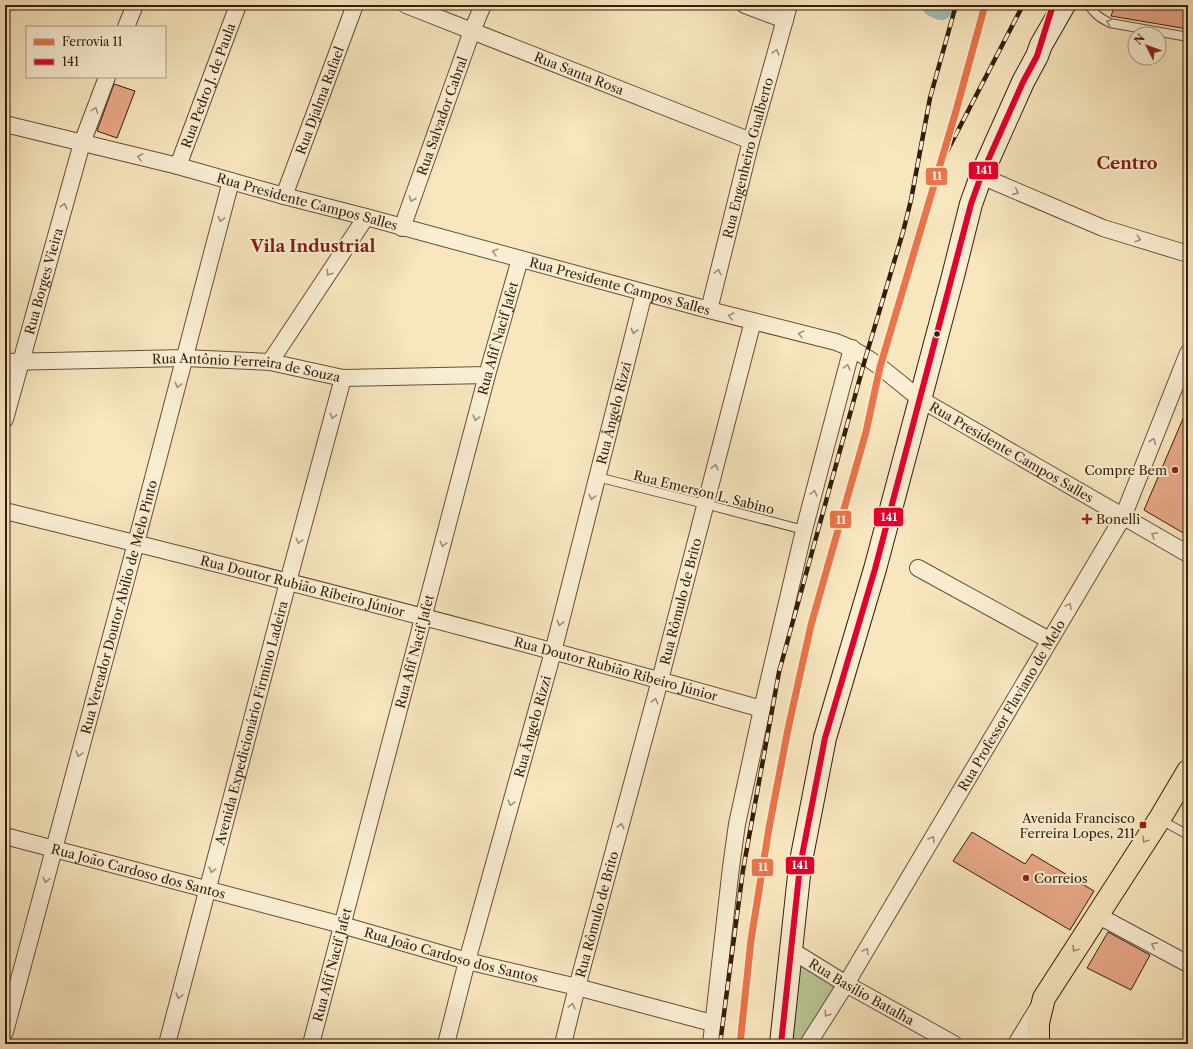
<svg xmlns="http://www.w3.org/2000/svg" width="1193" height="1049" viewBox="0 0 1193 1049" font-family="'Libre Caslon Text',serif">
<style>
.green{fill:#b9c695;stroke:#78724f}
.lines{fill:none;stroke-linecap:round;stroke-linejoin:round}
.river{stroke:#9dbfb5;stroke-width:24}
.building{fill:#e9a988;stroke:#361d09}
.service-casing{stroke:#664f36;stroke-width:10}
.minor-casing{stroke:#664f36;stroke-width:18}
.secondary-casing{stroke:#361d09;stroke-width:24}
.primary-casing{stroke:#361d09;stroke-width:24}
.service{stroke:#faefd5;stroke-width:8}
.minor{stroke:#faefd5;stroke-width:16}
.secondary{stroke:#faefd5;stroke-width:22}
.primary{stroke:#f8e6bf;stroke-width:22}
.rail-casing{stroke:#361d09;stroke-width:4.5}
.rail{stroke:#faefd5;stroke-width:3;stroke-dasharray:9;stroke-linecap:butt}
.bus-1-casing{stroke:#faefd5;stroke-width:9}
.bus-1{stroke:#e4002b;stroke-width:6}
.rail-1-casing{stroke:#faefd5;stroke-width:10}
.rail-1{stroke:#eb7549;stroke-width:7}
.oneway{stroke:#a29079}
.oneway2{stroke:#a18c6d}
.bus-dot{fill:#361d09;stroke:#faefd5;stroke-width:1.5}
.poi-dot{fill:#8f2418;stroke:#faefd5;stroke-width:1.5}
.labels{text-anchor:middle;stroke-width:4;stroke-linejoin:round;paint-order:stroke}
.street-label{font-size:13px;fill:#361d09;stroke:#faefd5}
.poi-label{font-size:13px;fill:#361d09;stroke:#faefd5;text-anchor:end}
.district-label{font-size:17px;font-weight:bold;fill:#7a1f14;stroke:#faefd5}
.line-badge{stroke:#faefd5;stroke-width:1.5}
.badge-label{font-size:11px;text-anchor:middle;font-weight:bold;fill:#fff}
</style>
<rect width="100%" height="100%" fill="#f8e6bf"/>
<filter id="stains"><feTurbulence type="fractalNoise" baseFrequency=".005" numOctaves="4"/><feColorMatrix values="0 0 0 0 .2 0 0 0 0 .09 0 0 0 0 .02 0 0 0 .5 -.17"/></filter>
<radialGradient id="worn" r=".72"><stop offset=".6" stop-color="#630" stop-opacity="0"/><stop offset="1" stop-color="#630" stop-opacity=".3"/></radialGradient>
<polygon class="green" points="798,963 839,988 800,1044 790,1044"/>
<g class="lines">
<polyline class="river" points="934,5 941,8"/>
</g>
<g class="building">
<polygon points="1115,5 1188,5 1188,29 1111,16"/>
<polygon points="114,84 135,91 117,138 97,131"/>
<polygon points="1188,407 1188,529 1185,534 1144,510"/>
<polygon points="972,832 1025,864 1032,854 1094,891 1070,930 953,861"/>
<polygon points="1108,932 1150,955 1131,990 1087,968"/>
</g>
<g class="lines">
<g class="service-casing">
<g id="service">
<path d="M1089 5C1094 14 1100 18 1110 23L1188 37"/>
<polyline points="597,477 705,504 804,530"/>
<polyline points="1161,820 1188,835"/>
</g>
</g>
<g class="minor-casing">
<g id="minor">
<path id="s1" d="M406 5 751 141"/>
<polyline points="745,5 785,20"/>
<polyline points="126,27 135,5"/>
<path id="s2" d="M5 124 178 166 284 196 366 217 709 310 836 342C869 354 893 378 920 399L1188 554"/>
<path id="s3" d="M178 166 238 5"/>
<polyline points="981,176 1103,228 1188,254"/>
<path id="s4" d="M284 196 355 5"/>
<path id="s5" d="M402 228 472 31 483 5"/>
<path id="s6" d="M709 310 751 141 789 5"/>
<path id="s7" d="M5 362 185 358 270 362 343 378 487 375"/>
<polyline points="270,362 366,217"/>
<path id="s8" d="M5 419 82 143 107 77"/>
<path id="s9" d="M5 511C258 573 511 638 762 709"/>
<polyline points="918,568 1049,640"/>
<path id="s10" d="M5 836 342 925 467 961 577 987 712 1023"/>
<polyline points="1097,915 1188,964"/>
<path id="s11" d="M791 950 846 984 954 1044"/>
<path id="s12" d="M5 1032 136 543 231 181"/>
<path id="s13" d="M167 1044 288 582 343 378"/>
<path id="s14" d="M311 1044 487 375 520 259"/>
<path id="s15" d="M446 1044 467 961 553 652 644 293"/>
<path id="s16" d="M563 1044 577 987 660 680 753 321"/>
<polyline points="711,1044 731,867 737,824 762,709 804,530 852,348"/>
<path id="s17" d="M808 1044 846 984 1123 517 1188 353"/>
<polyline points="1016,1044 1038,1008"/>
</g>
</g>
<g class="secondary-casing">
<polyline id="secondary" points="781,1044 800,866 825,738 875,569 953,276 971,204 981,176 1023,82 1037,56 1041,45 1064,5"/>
</g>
<g class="primary-casing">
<polyline id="primary" points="1038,1044 1038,1023 1044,998 1159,820 1188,771"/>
</g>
<use href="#service" class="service"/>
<use href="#minor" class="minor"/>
<use href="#secondary" class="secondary"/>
<use href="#primary" class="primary"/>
<g class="rail-casing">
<g id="rail">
<polyline points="938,169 1023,5"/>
<polyline points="720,1044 743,870 779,672 866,356 903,232 911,200 930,98 956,5"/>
</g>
</g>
<use href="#rail" class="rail"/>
<g class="bus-1-casing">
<polyline id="bus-1" points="781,1044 800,866 825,738 875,569 971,204 981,176 1023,82 1037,56 1053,5"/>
</g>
<use href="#bus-1" class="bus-1"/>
<g class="rail-1-casing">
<polyline id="rail-1" points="740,1044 751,940 769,828 788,729 811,625 866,432 880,367 956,111 985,5"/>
</g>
<use href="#rail-1" class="rail-1"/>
</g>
<defs><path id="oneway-chevron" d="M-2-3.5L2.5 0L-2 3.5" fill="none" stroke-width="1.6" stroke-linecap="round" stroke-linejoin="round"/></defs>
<g class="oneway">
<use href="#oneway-chevron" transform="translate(1109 22) rotate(-160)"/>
<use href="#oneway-chevron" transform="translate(776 52) rotate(-74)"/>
<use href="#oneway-chevron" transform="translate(95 110) rotate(-69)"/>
<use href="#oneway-chevron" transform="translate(140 157) rotate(-166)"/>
<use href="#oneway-chevron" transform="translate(1016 192) rotate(24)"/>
<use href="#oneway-chevron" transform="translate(412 199) rotate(109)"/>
<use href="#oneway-chevron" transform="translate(64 206) rotate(-74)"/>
<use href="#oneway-chevron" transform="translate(221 219) rotate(104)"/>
<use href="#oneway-chevron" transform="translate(1138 239) rotate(17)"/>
<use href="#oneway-chevron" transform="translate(495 252) rotate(-165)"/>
<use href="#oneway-chevron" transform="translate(718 272) rotate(-76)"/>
<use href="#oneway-chevron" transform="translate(329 273) rotate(124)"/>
<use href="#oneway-chevron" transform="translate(731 316) rotate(-166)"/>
<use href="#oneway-chevron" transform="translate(634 331) rotate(104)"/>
<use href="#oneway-chevron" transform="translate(801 334) rotate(-166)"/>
<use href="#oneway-chevron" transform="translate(847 367) rotate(-75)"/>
<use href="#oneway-chevron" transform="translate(178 385) rotate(105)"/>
<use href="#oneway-chevron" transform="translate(333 416) rotate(105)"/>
<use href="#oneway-chevron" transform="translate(476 418) rotate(105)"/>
<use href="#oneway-chevron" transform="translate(1153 441) rotate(-68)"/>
<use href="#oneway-chevron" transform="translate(715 467) rotate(-75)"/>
<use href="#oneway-chevron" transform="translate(814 493) rotate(-75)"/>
<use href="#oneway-chevron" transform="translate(592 497) rotate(104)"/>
<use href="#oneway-chevron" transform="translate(1154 535) rotate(-150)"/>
<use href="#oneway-chevron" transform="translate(299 541) rotate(105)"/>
<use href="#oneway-chevron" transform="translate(443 544) rotate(105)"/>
<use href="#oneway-chevron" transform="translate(1069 606) rotate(-59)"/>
<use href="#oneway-chevron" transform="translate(560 623) rotate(104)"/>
<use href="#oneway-chevron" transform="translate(655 701) rotate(-75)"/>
<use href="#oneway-chevron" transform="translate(79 754) rotate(105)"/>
<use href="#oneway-chevron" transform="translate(511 803) rotate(106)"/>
<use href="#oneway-chevron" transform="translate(621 826) rotate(-75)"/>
<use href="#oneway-chevron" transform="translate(932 839) rotate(-59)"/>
<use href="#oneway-chevron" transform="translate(212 870) rotate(105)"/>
<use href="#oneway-chevron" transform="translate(46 880) rotate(105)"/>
<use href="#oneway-chevron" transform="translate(1154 945) rotate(-152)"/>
<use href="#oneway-chevron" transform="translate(866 951) rotate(-59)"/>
<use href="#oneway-chevron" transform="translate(179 996) rotate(105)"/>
<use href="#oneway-chevron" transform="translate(572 1006) rotate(-76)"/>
<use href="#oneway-chevron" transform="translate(827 1014) rotate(123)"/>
</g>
<g class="oneway2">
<use href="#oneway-chevron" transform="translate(1145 840) rotate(123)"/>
<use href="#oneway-chevron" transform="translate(1075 949) rotate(123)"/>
</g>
<circle class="bus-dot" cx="937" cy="334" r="3.5"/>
<g class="poi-dot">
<circle cx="1175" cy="470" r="4"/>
<path d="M1085 513h4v4h4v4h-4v4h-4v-4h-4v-4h4z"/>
<rect x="1139" y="821" width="8" height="8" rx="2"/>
<circle cx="1026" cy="878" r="4"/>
</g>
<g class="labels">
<g class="street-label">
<text dy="5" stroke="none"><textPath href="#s1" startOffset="186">Rua Santa Rosa</textPath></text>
<text dy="5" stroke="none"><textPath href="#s3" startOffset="86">Rua Pedro J. de Paula</textPath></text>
<text dy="5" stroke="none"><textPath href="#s4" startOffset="102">Rua Djalma Rafael</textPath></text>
<text dy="5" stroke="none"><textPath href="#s5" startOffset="119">Rua Salvador Cabral</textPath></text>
<text dy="5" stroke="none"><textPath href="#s6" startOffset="157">Rua Engenheiro Gualberto</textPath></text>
<text dy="5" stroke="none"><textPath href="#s2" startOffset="312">Rua Presidente Campos Salles</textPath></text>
<text dy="5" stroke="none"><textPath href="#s8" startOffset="143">Rua Borges Vieira</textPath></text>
<text dy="5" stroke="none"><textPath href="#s2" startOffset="636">Rua Presidente Campos Salles</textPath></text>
<text dy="5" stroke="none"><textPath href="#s14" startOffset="730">Rua Afif Nacif Jafet</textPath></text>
<text dy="5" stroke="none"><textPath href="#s7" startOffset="242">Rua Antônio Ferreira de Souza</textPath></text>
<text dy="5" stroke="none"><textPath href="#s15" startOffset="653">Rua Ângelo Rizzi</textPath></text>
<text dy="5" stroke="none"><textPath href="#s2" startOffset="1067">Rua Presidente Campos Salles</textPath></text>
<text transform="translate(704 492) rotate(14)" y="5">Rua Emerson L. Sabino</text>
<text dy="5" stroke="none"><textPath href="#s9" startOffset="307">Rua Doutor Rubião Ribeiro Júnior</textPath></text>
<text dy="5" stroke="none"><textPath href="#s16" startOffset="458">Rua Rômulo de Brito</textPath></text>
<text dy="5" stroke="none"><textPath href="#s12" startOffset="440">Rua Vereador Doutor Abílio de Melo Pinto</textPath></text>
<text dy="5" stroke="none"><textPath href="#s14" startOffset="406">Rua Afif Nacif Jafet</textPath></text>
<text dy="5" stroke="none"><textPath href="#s9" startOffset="631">Rua Doutor Rubião Ribeiro Júnior</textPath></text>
<text dy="5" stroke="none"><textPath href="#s17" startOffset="395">Rua Professor Flaviano de Melo</textPath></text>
<text dy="5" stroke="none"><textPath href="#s13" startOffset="332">Avenida Expedicionário Firmino Ladeira</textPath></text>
<text dy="5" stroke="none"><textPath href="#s15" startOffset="329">Rua Ângelo Rizzi</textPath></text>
<text dy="5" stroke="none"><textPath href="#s10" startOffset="138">Rua João Cardoso dos Santos</textPath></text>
<text dy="5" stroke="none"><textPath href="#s16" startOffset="134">Rua Rômulo de Brito</textPath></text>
<text dy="5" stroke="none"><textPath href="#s10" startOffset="462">Rua João Cardoso dos Santos</textPath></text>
<text dy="5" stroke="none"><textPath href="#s14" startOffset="82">Rua Afif Nacif Jafet</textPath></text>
<text dy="5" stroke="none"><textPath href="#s11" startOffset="82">Rua Basílio Batalha</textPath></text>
</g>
<g class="poi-label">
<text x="1167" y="475">Compre Bem</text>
<text x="1096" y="524" text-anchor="start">Bonelli</text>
<text x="1135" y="823">Avenida Francisco<tspan x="1135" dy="15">Ferreira Lopes, 211</tspan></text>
<text x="1034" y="883" text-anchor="start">Correios</text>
</g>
<g class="district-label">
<text x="1127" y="169">Centro</text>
<text x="313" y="252">Vila Industrial</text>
</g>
</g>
<g class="line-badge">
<rect x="968" y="161" width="31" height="19" rx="4" fill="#e4002b"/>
<rect x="925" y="167" width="23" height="19" rx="4" fill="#eb7549"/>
<rect x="873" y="507" width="31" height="20" rx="4" fill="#e4002b"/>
<rect x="829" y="510" width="23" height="19" rx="4" fill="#eb7549"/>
<rect x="785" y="856" width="30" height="19" rx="4" fill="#e4002b"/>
<rect x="751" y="858" width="23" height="19" rx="4" fill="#eb7549"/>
</g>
<g class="badge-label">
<text x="984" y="174">141</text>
<text x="937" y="180">11</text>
<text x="889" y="521">141</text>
<text x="841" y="524">11</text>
<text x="800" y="869">141</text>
<text x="763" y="871">11</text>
</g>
<rect width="1193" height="1049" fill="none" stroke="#f8e6bf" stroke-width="20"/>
<rect x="6" y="6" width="1181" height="1037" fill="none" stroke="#361d09" stroke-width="2"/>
<rect x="10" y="10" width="1173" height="1029" fill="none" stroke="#361d09"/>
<rect x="26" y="26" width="140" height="52" fill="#faefd5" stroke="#ac9b83"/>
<rect x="34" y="39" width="20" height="6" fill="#eb7549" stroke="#ac9b83"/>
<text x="62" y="46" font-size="12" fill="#361d09">Ferrovia 11</text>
<rect x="34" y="59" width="20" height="6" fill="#e4002b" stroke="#ac9b83"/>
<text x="62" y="66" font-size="12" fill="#361d09">141</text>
<g transform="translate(1147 46) rotate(312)"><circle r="19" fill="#faefd5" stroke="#ac9b83"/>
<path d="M0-3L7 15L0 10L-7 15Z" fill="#8f2418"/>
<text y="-6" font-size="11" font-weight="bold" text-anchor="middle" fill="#361d09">N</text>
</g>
<rect width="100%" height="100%" filter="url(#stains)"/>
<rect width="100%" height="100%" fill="url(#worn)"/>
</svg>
